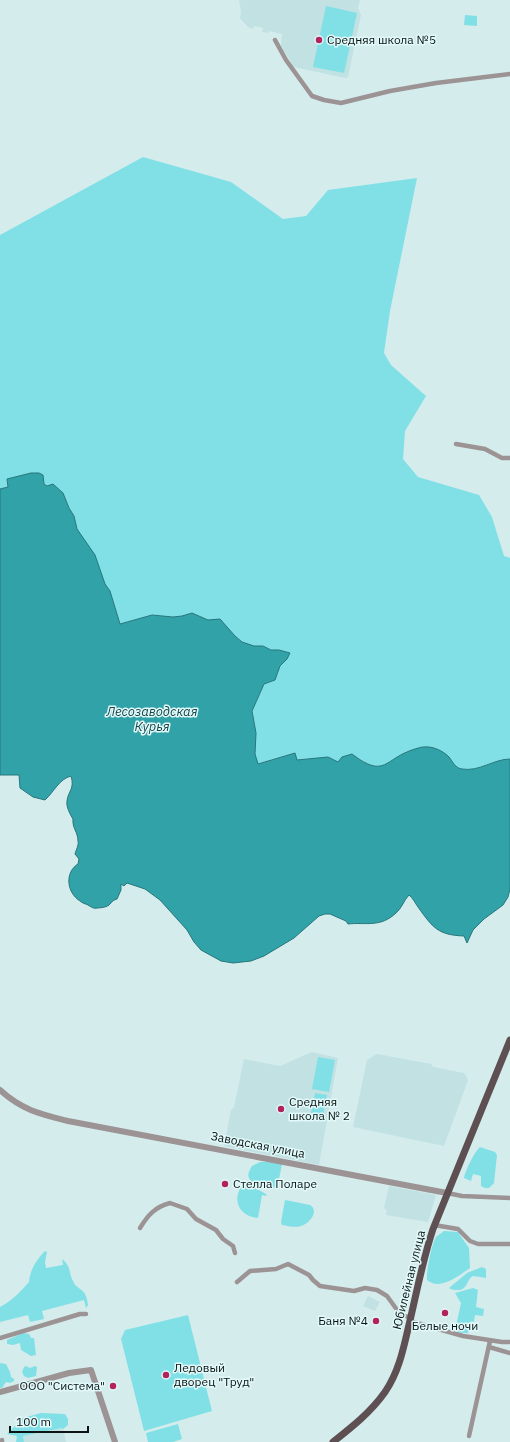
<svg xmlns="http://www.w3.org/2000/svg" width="510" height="1442" viewBox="0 0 510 1442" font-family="'IBM Plex Sans',sans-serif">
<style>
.built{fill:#c1e1e3}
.green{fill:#80e0e6}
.water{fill:#32a2a9;stroke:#26777c}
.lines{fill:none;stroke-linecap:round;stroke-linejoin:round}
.minor{stroke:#9c9394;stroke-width:4.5}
.tertiary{stroke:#9c9394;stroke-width:6}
.primary{stroke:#5e4f52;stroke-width:7}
.poi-dot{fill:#b22459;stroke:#e2f9fa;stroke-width:1.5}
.labels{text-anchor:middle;stroke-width:3;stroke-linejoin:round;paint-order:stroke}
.poi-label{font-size:12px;fill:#0b1313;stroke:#e2f9fa;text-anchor:start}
.street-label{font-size:12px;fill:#0b1313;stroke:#e2f9fa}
.water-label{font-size:13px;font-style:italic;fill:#17474a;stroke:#e2f9fa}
</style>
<rect width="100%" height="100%" fill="#d5eced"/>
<g class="built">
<polygon points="239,0 360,0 358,8 361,15 348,77 345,78 294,67 281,46 282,34 270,31 268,33 262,32 263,28 254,26 253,29 248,27 240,18 241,11"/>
<polygon points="312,1052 338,1058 319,1165 224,1146 231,1110 234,1107 244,1059 280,1066"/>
<polygon points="377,1054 431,1064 433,1067 464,1073 468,1080 444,1146 353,1127 367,1060"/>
<polygon points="389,1186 436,1195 428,1222 386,1215 387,1211 384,1208"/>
<polygon points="368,1296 380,1302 375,1311 363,1306"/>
<polygon points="63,1428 66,1442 24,1442 23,1436"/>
</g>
<g class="green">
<polygon points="326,6 357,13 344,73 313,67"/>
<polygon points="465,15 477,16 477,26 464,25"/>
<path d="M143 157 231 182 283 219 306 216 328 190 417 178 390 311 384 353 391 365 426 396 405 431 403 459 418 477 479 495 492 517 504 556 510 558V759C495 759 467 779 453 764 451 762 450 759 448 757L407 751 382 767 371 766 352 754 338 762 328 757 297 760 294 753 257 764 255 754 256 733 252 711 264 684 275 680 280 666 287 659 279 650H271L263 646H254L242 642 227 629 192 613 182 616 173 617 152 615 120 624 110 591 105 584 77 529 74 516 69 508 63 493 53 485 47 486 44 484 42 480 31 473 8 479V487L0 489V235Z"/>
<polygon points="318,1057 335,1060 329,1092 312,1089"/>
<polygon points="315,1093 327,1095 323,1115 311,1113"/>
<path d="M480 1147 495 1152 497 1155 494 1183 489 1188H485L481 1186V1176L473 1174 471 1181 464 1178C465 1171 475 1151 480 1147Z"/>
<path d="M260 1162H272L282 1164 278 1184 276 1187C269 1190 253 1186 249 1178 247 1174 250 1169 252 1166Z"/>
<path d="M245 1185C252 1185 260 1191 266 1194L267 1196 262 1195 258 1218C244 1217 233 1206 239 1191 240 1188 242 1186 245 1185Z"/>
<path d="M285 1200 310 1205C320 1211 309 1224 301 1226 295 1228 288 1226 282 1225L281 1222Z"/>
<path d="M444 1231 458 1232 469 1248 470 1268C458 1276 440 1291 427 1280 426 1272 432 1243 436 1237 438 1235 442 1233 444 1231Z"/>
<path d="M45 1251 47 1252 45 1262 46 1268 63 1265 62 1259C72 1267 68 1272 73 1281 78 1292 86 1286 88 1305L86 1308 84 1300 42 1311 44 1319 30 1322 28 1315 0 1322V1307C12 1301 20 1292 29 1282 30 1270 36 1260 45 1251Z"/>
<path d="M482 1267 486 1269V1278L473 1276C466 1280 468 1289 459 1290 455 1290 452 1290 449 1288L467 1273Z"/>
<polygon points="473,1288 478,1290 476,1307 484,1309 483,1316 475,1315 474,1322 471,1321 468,1333 461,1333 456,1331 456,1326 461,1303 455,1293"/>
<polygon points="188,1315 212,1411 144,1431 121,1339 125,1330"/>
<polygon points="23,1333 29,1334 31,1338 34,1338 36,1355 31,1356 21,1350 20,1343 13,1345 7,1344 7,1340"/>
<polygon points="0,1363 6,1364 10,1372 11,1377 14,1379 14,1381 10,1383 6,1382 2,1388 0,1388"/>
<polygon points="26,1366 30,1368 35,1366 37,1367 36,1376 28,1378 24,1376 22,1372 24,1367"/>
<polygon points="41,1413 65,1414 68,1419 68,1425 63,1429 62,1428 23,1436 24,1442 16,1442 17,1436 7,1434 23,1418"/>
<polygon points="178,1424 182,1439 173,1442 148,1442 146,1433"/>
</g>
<path class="water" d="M31 473H39L43 475 44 484 47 486 53 484 63 493 69 508 74 516 77 529 95 555 105 584 110 591 120 624 152 615 173 617 182 616 192 613 208 620 220 619 235 636 242 642 254 646H263L271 650H279L290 653 287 659 280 666 275 680 264 684 252 711 256 733 255 754 258 764 295 753 297 760 328 757 338 762 342 757 352 754C386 780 384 758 415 749 418 748 421 747 424 747 433 746 443 751 449 757 453 762 455 768 462 769 479 772 494 759 510 759V889L508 897 503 905 484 919 473 930 467 943 464 936C438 935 433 928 418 907 415 903 413 898 409 895 404 900 402 908 396 913 380 928 366 922 348 924L346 921 330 914H325L319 916 294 938 264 956 251 961 233 963 221 961 201 950 194 942 187 930 160 900 145 889 127 883 124 886 121 884V890L117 899C113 900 112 902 109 905 107 907 101 908 97 908 94 909 91 907 88 905 86 904 82 903 80 901 66 892 65 872 78 864L79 859 75 854C76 850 79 845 78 841 78 832 72 828 73 819 70 814 66 807 67 801 68 791 75 789 71 776 59 779 54 792 45 800L33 797 20 788 19 775H0V489L8 487 7 479Z"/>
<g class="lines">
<g class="minor">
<polyline points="275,40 286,60 312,96 324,100 341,103 390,91 436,83 510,74"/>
<polyline points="456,444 485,449 502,458 510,458"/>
<polyline points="447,1193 462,1196 510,1198"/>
<polyline points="434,1225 458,1229 470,1241 478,1244 510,1244"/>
<path d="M140 1228C148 1215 155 1207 170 1203L187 1209 196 1219 216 1230 223 1239 233 1246 235 1253"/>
<polyline points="237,1282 250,1271 276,1269 288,1264 309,1275 313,1280 320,1286 354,1291 365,1288 377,1290 387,1296 400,1314 411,1318"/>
<polyline points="410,1321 463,1336 502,1342 510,1342"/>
<polyline points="0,1338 80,1314 86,1314"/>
<polyline points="489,1347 510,1353"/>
<polyline points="469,1436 490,1341"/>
<polyline points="2,1442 2,1440"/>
</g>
<g class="tertiary">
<path d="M0 1090C22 1110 40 1114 68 1121L447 1193"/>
<polyline points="0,1392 69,1373 91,1370 115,1442"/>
</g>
<path class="primary" d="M333 1442C352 1427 371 1412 385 1392 398 1373 403 1351 408 1329 416 1296 422 1262 433 1229L510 1040"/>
</g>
<g class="poi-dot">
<circle cx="319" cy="40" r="4"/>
<circle cx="281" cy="1109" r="4"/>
<circle cx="225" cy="1184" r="4"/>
<circle cx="445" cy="1313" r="4"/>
<circle cx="376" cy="1321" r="4"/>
<circle cx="166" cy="1375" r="4"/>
<circle cx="113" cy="1386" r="4"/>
</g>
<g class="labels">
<g class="poi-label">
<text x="327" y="44">Средняя школа №5</text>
<text x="289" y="1106">Средняя<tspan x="289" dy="14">школа № 2</tspan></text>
<text x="233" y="1188">Стелла Поларе</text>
<text x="368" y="1325" text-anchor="end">Баня №4</text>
<text x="445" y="1330" text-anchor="middle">Белые ночи</text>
<text x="174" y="1372">Ледовый<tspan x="174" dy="14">дворец "Труд"</tspan></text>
<text x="105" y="1390" text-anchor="end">ООО "Система"</text>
</g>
<g class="street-label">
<text transform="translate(258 1145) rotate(11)" y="4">Заводская улица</text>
<text transform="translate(409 1280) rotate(-76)" y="4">Юбилейная улица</text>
</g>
<g class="water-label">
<text x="152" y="716">Лесозаводская<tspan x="152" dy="15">Курья</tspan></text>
</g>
</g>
<path d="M10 1426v6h78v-6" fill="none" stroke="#0b1313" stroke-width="2"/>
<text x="16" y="1426" font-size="12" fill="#0b1313" stroke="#e2f9fa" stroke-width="3" paint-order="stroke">100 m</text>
</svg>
